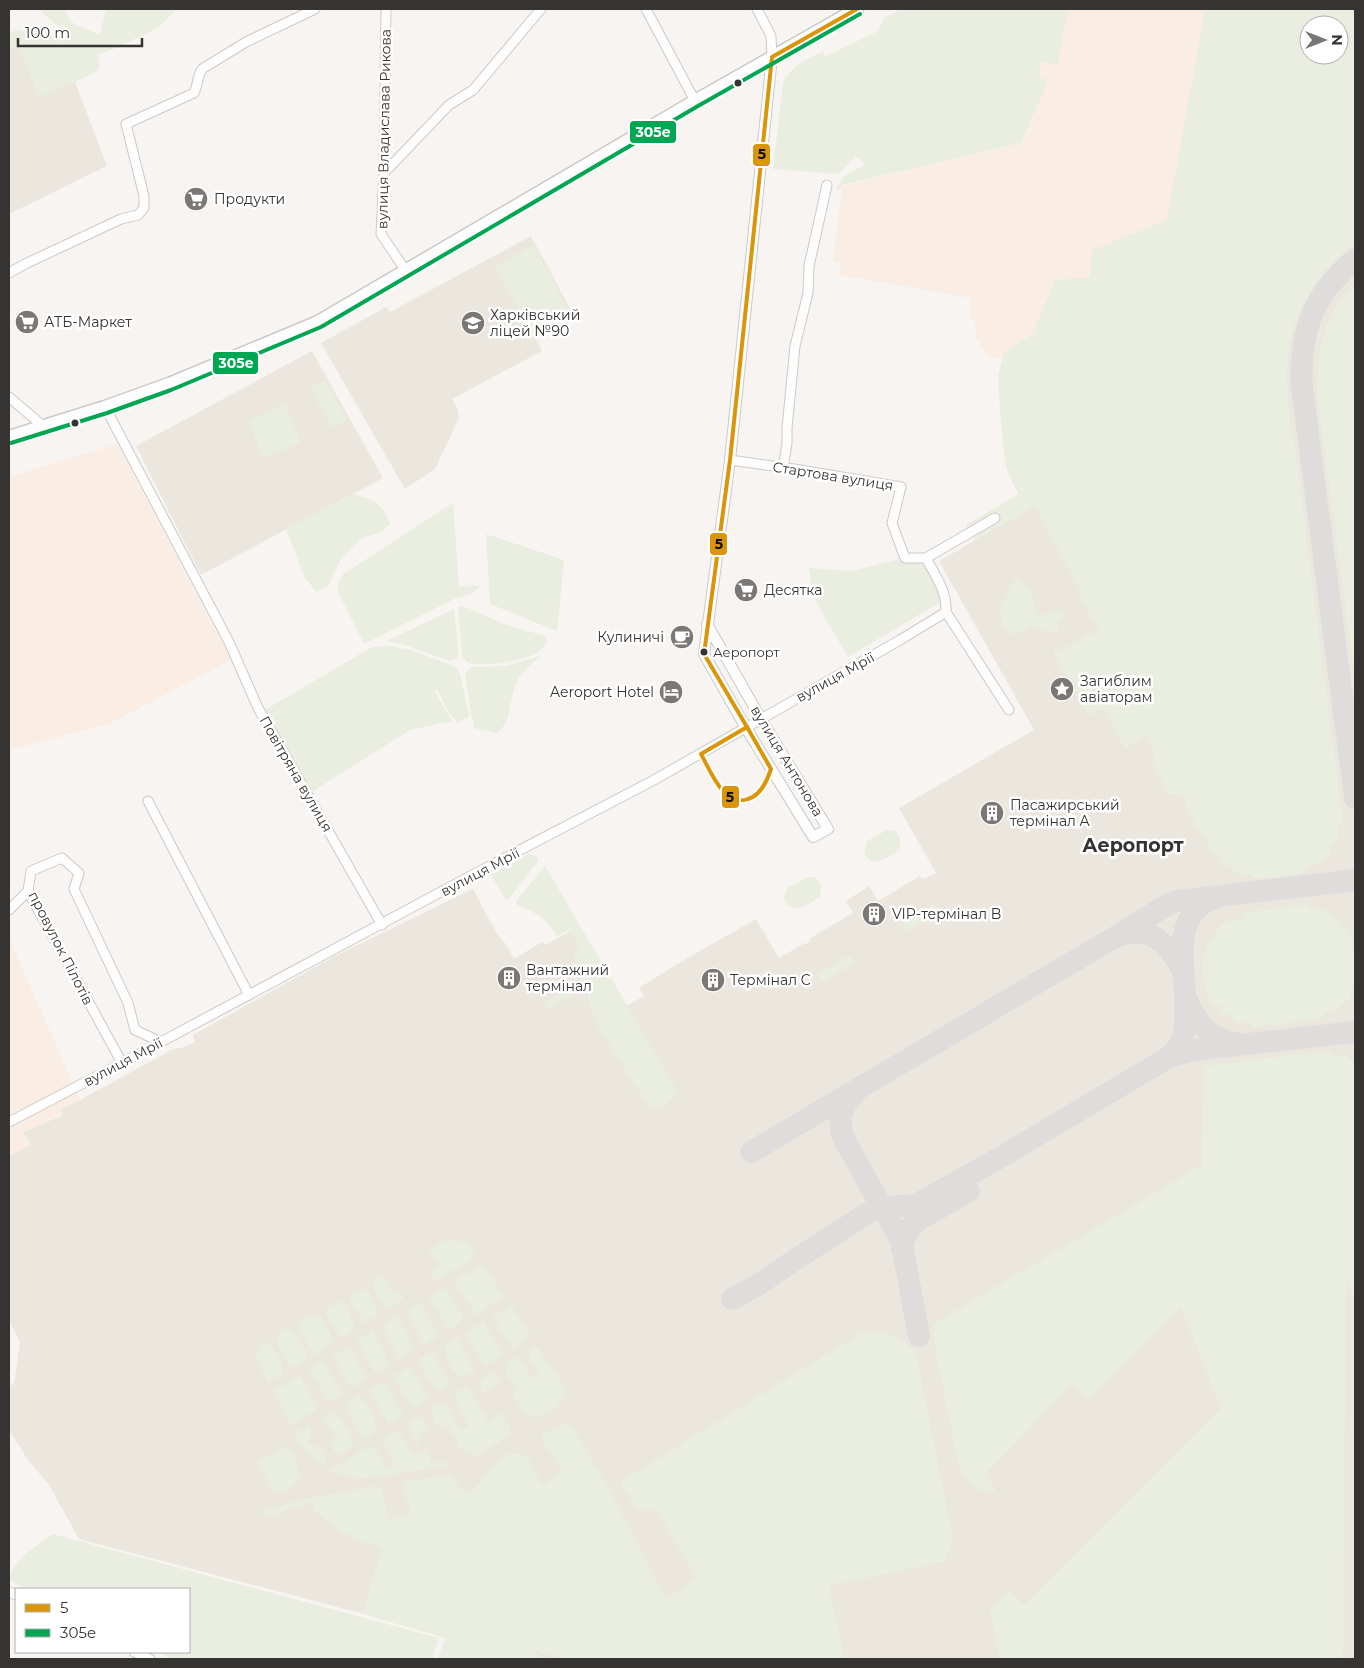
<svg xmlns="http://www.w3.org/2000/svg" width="1364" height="1668" viewBox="0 0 1364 1668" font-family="Montserrat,sans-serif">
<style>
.built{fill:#ece7de;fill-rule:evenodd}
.industrial{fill:#faede4}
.green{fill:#e9eee0;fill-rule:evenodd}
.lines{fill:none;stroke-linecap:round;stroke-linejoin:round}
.taxiway{stroke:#dfdddc;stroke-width:22}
.minor-casing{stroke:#cccac7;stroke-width:11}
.major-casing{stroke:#cccac7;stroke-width:12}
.highway-casing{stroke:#cccac7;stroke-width:15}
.minor{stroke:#fefdfd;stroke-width:9}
.major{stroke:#fefdfd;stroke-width:10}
.highway{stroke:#fefdfd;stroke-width:12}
.bus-1-casing{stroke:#fff;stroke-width:8}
.bus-2-casing{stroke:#fff;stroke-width:8}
.bus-1{stroke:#da9508;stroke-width:4}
.bus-2{stroke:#00a651;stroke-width:4}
.bus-dot{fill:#363432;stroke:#fff;stroke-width:2}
.labels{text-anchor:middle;stroke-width:5;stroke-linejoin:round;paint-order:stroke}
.bus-label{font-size:13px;fill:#363432;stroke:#fff;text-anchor:start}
.street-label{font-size:14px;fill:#363432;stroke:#fff}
.poi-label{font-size:14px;fill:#363432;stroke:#fff;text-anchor:start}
.district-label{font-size:19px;font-weight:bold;fill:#363432;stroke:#fff}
.line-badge{stroke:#fff;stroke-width:2}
.badge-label{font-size:14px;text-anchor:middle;font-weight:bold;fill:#fff}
.pale-badge-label{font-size:14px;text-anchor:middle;font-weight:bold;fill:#111}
</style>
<rect width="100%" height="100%" fill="#f7f4f1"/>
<g class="built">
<path d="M1205 9H1355V1659H542L466 1641 79 1539 49 1485 28 1460 9 1430V1387L14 1383 20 1342 9 1320V1156L31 1145 23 1132 63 1115 60 1109 80 1100 173 1049 181 1048 195 1042 193 1035 333 957 473 889 497 934 505 943 514 959 542 942 545 945 576 928 623 1008 644 996 639 988 677 964 756 919 779 958 805 943 806 944 810 942 809 939 853 913 846 901 869 886 878 901 920 876 922 879 936 873 899 808 1034 730 939 561 1027 510 1009 475 1005 461 1000 413 999 372 1167 220ZM1309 25H1339V55H1309Z"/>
<polygon points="18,45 39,96 75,82 107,166 9,214 9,49"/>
<polygon points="531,236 572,312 533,333 542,351 452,399 458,410 459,418 435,469 405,489 321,343 386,307 390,312"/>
<polygon points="312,351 383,478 201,575 136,446"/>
</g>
<g class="industrial">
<polygon points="1068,9 1205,9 1167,220 1093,250 1091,277 1056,280 1031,335 1005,352 1004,358 989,358 976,338 975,320 969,319 971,298 840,275 841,263 833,261 842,186 1022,143 1045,89 1039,77 1042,62 1058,63"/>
<polygon points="117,444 231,660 109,724 9,750 9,477"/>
<polygon points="9,938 80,1100 60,1109 63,1114 23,1132 31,1145 9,1156"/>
</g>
<g class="green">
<polygon points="38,9 64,9 71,22 99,35 99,38 106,9 177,9 159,27 116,48 99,54 99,70 75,82 39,96 18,45 9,49 9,33 17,30 62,38 54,42 66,37 63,28 65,26 57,25"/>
<path d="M901 9H1068L1058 64 1041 62 1039 77 1046 79 1045 89 1021 143 842 185 841 189H836L843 177 866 164 856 157 838 174 773 169 783 83C791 66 807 59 823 51L825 57 878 31 884 18Z"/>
<path d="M1205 9H1355V244C1314 273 1287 321 1287 372 1286 403 1293 434 1297 464L1343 824H1339C1339 833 1340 839 1332 844 1332 858 1319 864 1308 866L1307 870 1302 873 1287 876 1253 878 1251 874C1241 875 1234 876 1231 865L1221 866 1220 855H1214L1187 810 1185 795 1169 794 1152 763 1154 751 1146 735 1125 748 1104 709 1088 715 1053 652 1055 649 1058 652 1099 629 1080 599V590L1034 506 975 540 966 525 1020 493 1009 475 1005 461 998 377 1004 352 1031 335 1056 280 1090 277 1092 250 1167 220ZM1309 25H1339V55H1309Z"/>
<polygon points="534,245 569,312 531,333 495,266"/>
<path d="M1355 283V681L1317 391C1316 350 1326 313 1355 283Z"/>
<polygon points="325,380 346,420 332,428 310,387"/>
<polygon points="284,404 301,442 264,458 248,421"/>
<path d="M354 494C377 502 380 501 390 524L383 531 361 539 341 558 329 585 316 592 304 576 286 529Z"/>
<polygon points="453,503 459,587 482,585 471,594 456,598 364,644 337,590 342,575"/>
<polygon points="486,534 564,560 557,631 490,604"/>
<polygon points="903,558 905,563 924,562 942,601 848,657 820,609 813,594 809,568 852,571"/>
<path d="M1016 578C1034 588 1032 596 1037 614L1043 616 1053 610 1064 612 1062 618 1059 620 1058 633 1048 632 1034 625 1023 632 1013 635 1004 627 999 609Z"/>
<path d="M461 606C474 609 484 616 497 621 513 628 529 631 545 636 556 659 484 668 469 663 465 661 464 658 462 654L458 607Z"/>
<polygon points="454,609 459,656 454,660 450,661 399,643 387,641"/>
<polygon points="381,646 397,647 407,651 405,648 456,667 460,674 469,716 458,723 449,713 437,689 434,690 452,721 410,730 310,793 265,710 372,647"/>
<path d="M540 656C533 664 523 670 518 679 508 697 514 719 497 733L474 728 465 678V673L472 667 506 666Z"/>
<path d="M887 830H895L900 837V849C890 857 871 870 864 853L867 841Z"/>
<polygon points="529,854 537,857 538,861 509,899 505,899 491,875"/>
<path d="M545 866 679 1094 662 1107 655 1108 649 1105 631 1080 596 1023 581 979 574 966 575 952 580 947 569 930 557 936C544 915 536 914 516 904V901Z"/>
<path d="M808 877H815L821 884 820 896C810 904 791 917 784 899L787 888Z"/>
<polygon points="934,904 939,912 907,931 902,923"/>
<path d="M1303 905H1310L1311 910 1322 909 1340 920 1341 927 1346 926C1356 940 1355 970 1355 987L1351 990 1350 997 1337 1010 1324 1012V1017L1319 1019 1255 1027H1252L1251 1022 1237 1023 1231 1018 1230 1014H1221V1006H1212C1201 982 1197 957 1214 935 1217 930 1222 924 1228 922 1232 920 1238 920 1243 919V913Z"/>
<polygon points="850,955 854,963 823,982 818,974"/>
<polygon points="571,987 575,994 550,1009 542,1003"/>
<path d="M1320 1052H1330L1332 1056 1344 1055 1355 1063V1302L1346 1278 1343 1659H1000L990 1611 1009 1590 1024 1605 1221 1408 1181 1307 1089 1399 1072 1384 986 1473 996 1491 987 1493C971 1485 965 1480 958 1463L933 1336 935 1323 1202 1165 1204 1066Z"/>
<polygon points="447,1240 468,1242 476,1257 435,1281 430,1271 439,1266 429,1250"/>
<polygon points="483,1265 504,1297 476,1315 454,1281"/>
<path d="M383 1276 392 1293 400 1290 404 1299 389 1308C379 1306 373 1290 373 1280Z"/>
<path d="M364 1288C372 1293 376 1306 378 1315L365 1323 350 1302 351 1294Z"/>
<polygon points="446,1288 464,1319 448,1330 429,1298"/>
<polygon points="340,1301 345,1304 356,1329 341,1338 327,1315 328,1307"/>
<polygon points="421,1302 439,1336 424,1345 406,1310"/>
<polygon points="511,1305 531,1336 512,1349 493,1317"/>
<polygon points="315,1314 321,1316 335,1342 314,1355 299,1330 299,1322"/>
<polygon points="397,1316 415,1350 399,1360 382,1325"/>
<polygon points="484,1322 502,1355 486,1365 481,1360 465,1333"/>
<path d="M289 1328C297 1333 305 1349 307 1359L296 1366H290L277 1343V1334Z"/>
<polygon points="373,1330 390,1365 375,1373 357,1340"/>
<path d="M871 1332C893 1333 901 1336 916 1353L953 1538 945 1561 829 1586 844 1659H562L534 1650 524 1645 546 1659H438L445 1638 363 1614 382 1547 365 1543 338 1530 314 1510 312 1502 267 1517 259 1512 310 1498 377 1486 382 1490 389 1520 411 1513 403 1488 406 1481 453 1475 458 1486 465 1492 473 1491 488 1472 510 1453 527 1456 543 1486 562 1472 551 1451 545 1448 542 1434 569 1422 608 1487 666 1599 697 1578 658 1512 636 1508 620 1482 861 1333Z"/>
<path d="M457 1337 475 1371 462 1378C451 1372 444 1356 445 1344Z"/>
<path d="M265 1341C274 1346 284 1363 283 1373L268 1382 255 1356 262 1343Z"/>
<polygon points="350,1346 367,1379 351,1388 332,1356"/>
<polygon points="536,1346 563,1385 564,1394 555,1409 539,1418 523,1413 513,1394 517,1391 507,1375 506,1363 515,1358 522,1361 532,1378 540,1374 530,1358 529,1351"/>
<path d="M433 1352 450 1385 440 1392C430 1385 422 1371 419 1359Z"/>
<polygon points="323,1361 342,1394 328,1402 309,1370"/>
<polygon points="410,1366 429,1399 415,1407 410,1405 393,1377"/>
<polygon points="493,1372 497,1375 501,1382 482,1393 480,1380"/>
<polygon points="300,1376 318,1409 291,1425 273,1391"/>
<polygon points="385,1381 403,1415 388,1424 370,1390"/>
<polygon points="466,1388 470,1391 488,1421 502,1413 510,1427 509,1436 477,1456 466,1453 461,1448 456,1445 459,1443 448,1427 436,1424 432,1414 432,1408 443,1402 447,1405 461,1431 469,1426 455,1399 456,1393"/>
<path d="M359 1395C368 1404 377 1419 376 1431L365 1438 360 1434 347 1410 348 1402Z"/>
<polygon points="334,1411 338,1414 353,1439 353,1446 340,1455 334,1452 330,1443 336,1433 320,1420"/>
<polygon points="421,1415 428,1428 420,1435 419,1446 407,1425"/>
<path d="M309 1425 311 1429 308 1444 315 1447 321 1446 327 1461 322 1464C309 1456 302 1448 295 1434Z"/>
<polygon points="394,1431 399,1432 412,1454 426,1449 431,1463 449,1463 450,1466 356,1479 329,1470 368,1447 374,1447 387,1469 395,1466 382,1439"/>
<path d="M284 1446C301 1452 293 1462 300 1474 295 1489 287 1490 272 1493L270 1485 257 1463Z"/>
<path d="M53 1534 439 1638 432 1659H173L158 1652H189V1589H28L9 1580C10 1561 39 1544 53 1534Z"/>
</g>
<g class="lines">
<g class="taxiway">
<path d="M1355 260C1312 295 1299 333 1302 387L1355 798"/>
<polyline points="1121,933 1169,904 1177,901 1355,880"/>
<path d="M1186 998C1195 1021 1209 1039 1235 1043"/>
<path d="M1169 1057C1213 1026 1149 922 1213 899"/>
<path d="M855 1093C845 1102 839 1113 841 1127 842 1140 851 1151 857 1162 870 1187 885 1212 899 1237"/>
<path d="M751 1152 1115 937C1124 934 1134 931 1143 933 1161 936 1180 959 1184 976"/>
<polyline points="900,1234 919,1336"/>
<path d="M902 1249C904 1237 907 1230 917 1221L969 1191"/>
<path d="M732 1299 758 1285 796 1259 871 1211C886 1204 901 1208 917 1204L1001 1157 1169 1057 1193 1050 1355 1032"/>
</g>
<g class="minor-casing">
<g id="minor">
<polyline points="386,9 384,173 381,234 406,271"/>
<polyline points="646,9 695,101"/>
<polyline points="757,9 771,36 772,57"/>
<polyline points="384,173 449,105 473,90 541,9"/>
<path d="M9 273 25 264 121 219 138 215 144 208V196L126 124 194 93C198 85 197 77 202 69L246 42 315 9"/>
<polyline points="9,397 43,426"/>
<polyline points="105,407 229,642 258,708 382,925"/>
<path d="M730 460 794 469 901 487 892 523 905 558H926C936 577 947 591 946 612L1009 710"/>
<polyline points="783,467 787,444 787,428 795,346 808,293 809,266 827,185"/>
<polyline points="926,558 995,518"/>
<polyline points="148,801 249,995"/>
<polyline points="9,910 28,891"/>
<polyline points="122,1063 28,891 31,871 62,858 79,873 74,889 128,1003 135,1030 161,1042"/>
<polyline points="9,1122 118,1065 478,872 654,780 900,640 946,612"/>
<polyline points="9,1592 16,1595"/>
<polyline points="134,1652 150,1659"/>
</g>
</g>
<g class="major-casing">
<polyline id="major" points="707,624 761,719 828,829 813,837 746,728 704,654 730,460 772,57"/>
</g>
<g class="highway-casing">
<polyline id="highway" points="9,437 105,407 169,384 318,322 695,101 857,9"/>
</g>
<use href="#minor" class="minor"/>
<use href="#major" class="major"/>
<use href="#highway" class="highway"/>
<g class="bus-1-casing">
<g id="bus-1">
<path d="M747 727 771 769C767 781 761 795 748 799 724 808 710 770 701 754Z"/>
<polyline points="747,727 704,654 730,460 772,57 857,9"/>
</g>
</g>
<g class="bus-2-casing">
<polyline id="bus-2" points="11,443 107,413 171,390 321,327 698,106 860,14"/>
</g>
<use href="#bus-1" class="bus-1"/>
<use href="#bus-2" class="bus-2"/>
</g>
<defs>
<g id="supermarket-disc" transform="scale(1.25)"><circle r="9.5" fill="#7a7775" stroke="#fff"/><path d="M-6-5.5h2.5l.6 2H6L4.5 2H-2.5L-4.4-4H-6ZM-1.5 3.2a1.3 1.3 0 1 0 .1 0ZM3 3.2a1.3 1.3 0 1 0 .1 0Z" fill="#fff"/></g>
<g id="school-disc" transform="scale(1.25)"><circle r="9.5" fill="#7a7775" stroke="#fff"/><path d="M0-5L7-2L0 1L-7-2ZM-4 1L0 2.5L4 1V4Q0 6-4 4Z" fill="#fff"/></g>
<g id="cafe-disc" transform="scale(1.25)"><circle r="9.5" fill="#7a7775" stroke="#fff"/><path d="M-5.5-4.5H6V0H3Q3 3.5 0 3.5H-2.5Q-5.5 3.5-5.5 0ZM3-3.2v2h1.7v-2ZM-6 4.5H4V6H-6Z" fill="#fff"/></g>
<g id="sight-disc" transform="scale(1.25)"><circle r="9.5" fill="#7a7775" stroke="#fff"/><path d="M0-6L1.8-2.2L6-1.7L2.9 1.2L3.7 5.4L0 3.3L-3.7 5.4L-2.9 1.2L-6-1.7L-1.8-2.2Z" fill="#fff"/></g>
<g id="hotel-disc" transform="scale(1.25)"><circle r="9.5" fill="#7a7775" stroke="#fff"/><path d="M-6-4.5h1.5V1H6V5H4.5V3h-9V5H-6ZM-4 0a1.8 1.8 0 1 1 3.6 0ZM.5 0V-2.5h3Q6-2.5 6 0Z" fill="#fff"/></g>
<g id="building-disc" transform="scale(1.25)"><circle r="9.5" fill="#7a7775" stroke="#fff"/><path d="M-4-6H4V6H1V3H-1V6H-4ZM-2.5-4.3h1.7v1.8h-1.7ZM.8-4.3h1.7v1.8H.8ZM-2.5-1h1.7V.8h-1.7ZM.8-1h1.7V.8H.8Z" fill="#fff"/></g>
</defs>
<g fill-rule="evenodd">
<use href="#supermarket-disc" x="196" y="199"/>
<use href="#supermarket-disc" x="27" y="322"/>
<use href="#school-disc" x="473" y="323"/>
<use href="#supermarket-disc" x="746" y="590"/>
<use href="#cafe-disc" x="682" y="637"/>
<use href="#sight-disc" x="1062" y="689"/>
<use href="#hotel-disc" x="671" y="692"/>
<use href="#building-disc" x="992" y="813"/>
<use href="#building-disc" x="874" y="914"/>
<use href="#building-disc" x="509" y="978"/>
<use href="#building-disc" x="713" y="980"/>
</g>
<g class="bus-dot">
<circle cx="738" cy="83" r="4.5"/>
<circle cx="75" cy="423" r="4.5"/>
<circle cx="704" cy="652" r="4.5"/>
</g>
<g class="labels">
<g class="bus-label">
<text x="713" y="657">Аеропорт</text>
</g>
<g class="street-label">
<text transform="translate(384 129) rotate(-89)" y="5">вулиця Владислава Рикова</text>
<text transform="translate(833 476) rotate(9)" y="5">Стартова вулиця</text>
<text transform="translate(835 677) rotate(-29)" y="5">вулиця Мрії</text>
<text transform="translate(787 761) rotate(59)" y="5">вулиця Антонова</text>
<text transform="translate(296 774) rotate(60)" y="5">Повітряна вулиця</text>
<text transform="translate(480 872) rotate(-28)" y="5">вулиця Мрії</text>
<text transform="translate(61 948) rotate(63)" y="5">провулок Пілотів</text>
<text transform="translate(123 1062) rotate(-28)" y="5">вулиця Мрії</text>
</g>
<g class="poi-label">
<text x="214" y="204">Продукти</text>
<text x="490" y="320">Харківський<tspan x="490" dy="16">ліцей №90</tspan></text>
<text x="44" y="327">АТБ-Маркет</text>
<text x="764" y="595">Десятка</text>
<text x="664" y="642" text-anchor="end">Кулиничі</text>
<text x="1080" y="686">Загиблим<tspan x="1080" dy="16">авіаторам</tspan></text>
<text x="654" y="697" text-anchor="end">Aeroport Hotel</text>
<text x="1010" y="810">Пасажирський<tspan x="1010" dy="16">термінал A</tspan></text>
<text x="892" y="919">VIP-термінал B</text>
<text x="526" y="975">Вантажний<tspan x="526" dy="16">термінал</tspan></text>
<text x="730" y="985">Термінал C</text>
</g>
<g class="district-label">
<text x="1133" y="852">Аеропорт</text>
</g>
</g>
<g class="line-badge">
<rect x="629" y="120" width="48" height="24" rx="5" fill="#00a651"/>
<rect x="752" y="143" width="19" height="24" rx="5" fill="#da9508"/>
<rect x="212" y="351" width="47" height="24" rx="5" fill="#00a651"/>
<rect x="709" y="532" width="19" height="24" rx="5" fill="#da9508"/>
<rect x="721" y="785" width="19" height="24" rx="5" fill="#da9508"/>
</g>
<g class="badge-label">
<text x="653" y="137">305e</text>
<text x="236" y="368">305e</text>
</g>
<g class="pale-badge-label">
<text x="762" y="159">5</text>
<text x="719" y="549">5</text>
<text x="730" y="802">5</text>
</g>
<rect width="1364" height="1668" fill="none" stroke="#363432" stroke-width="20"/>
<rect x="15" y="1588" width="175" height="65" fill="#ffffff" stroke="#afaead"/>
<rect x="25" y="1604" width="25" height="8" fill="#da9508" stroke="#afaead"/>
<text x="60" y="1613" font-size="15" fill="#363432">5</text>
<rect x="25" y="1629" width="25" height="8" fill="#00a651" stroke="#afaead"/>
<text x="60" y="1638" font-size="15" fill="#363432">305e</text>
<g transform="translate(1324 40) rotate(90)"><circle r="24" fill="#ffffff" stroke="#afaead"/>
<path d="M0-4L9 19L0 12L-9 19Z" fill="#7a7775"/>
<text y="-8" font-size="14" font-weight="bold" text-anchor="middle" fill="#363432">N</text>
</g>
<path d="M18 38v8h124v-8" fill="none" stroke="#363432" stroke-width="2.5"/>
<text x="25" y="38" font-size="15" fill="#363432" stroke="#ffffff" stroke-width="4" paint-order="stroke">100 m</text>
</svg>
